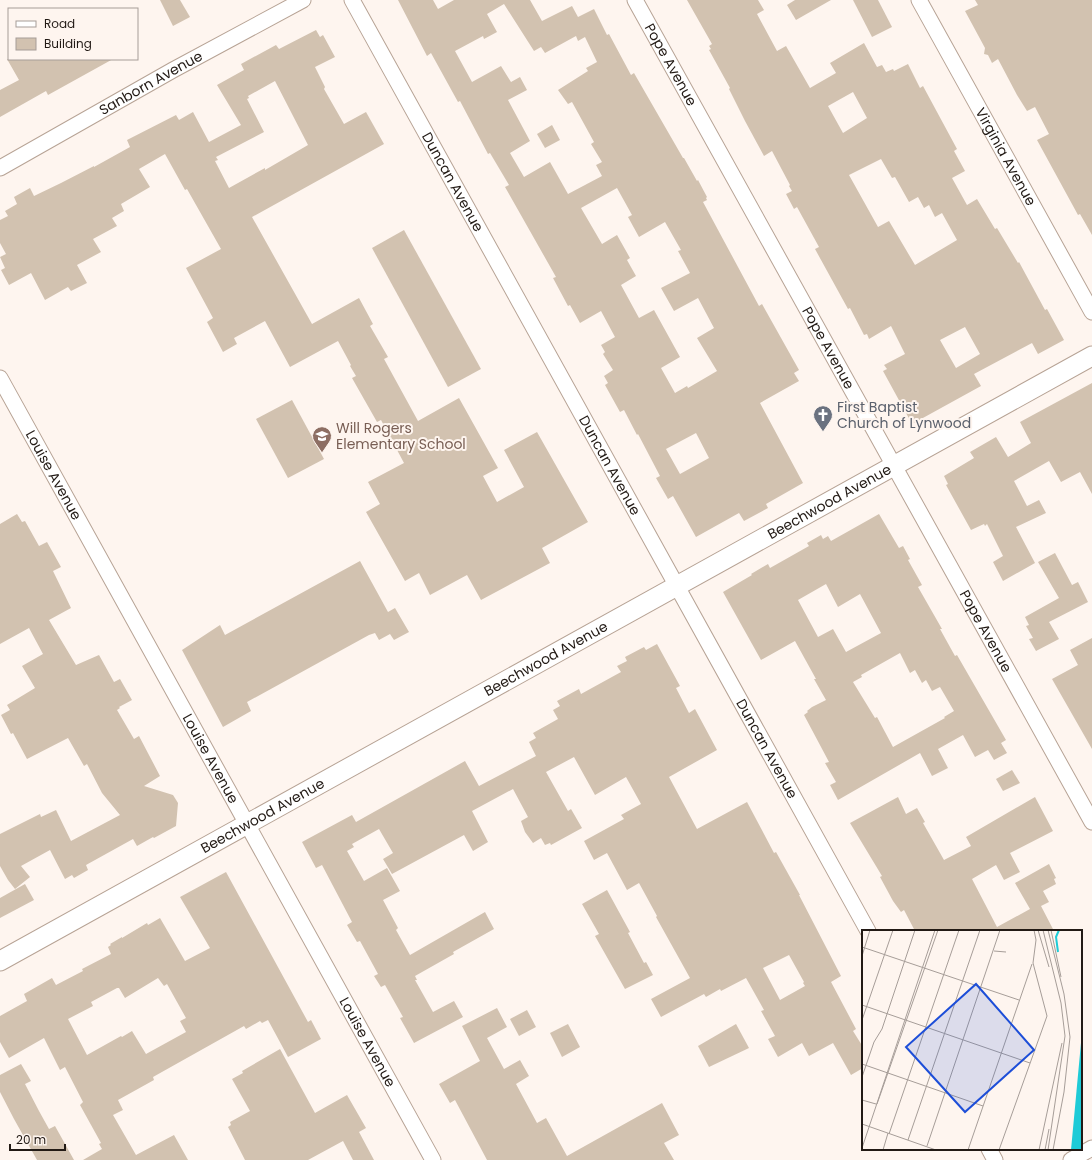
<svg xmlns="http://www.w3.org/2000/svg" width="1092" height="1160" viewBox="0 0 1092 1160" font-family="Poppins,sans-serif">
<style>
.building{fill:#d2c2b0;fill-rule:evenodd}
.lines{fill:none;stroke-linecap:round;stroke-linejoin:round}
.minor-casing{stroke:#b7a395;stroke-width:17}
.tertiary-casing{stroke:#b7a395;stroke-width:21}
.minor{stroke:#fff;stroke-width:15}
.tertiary{stroke:#fff;stroke-width:19}
.labels{text-anchor:middle;stroke-width:4;stroke-linejoin:round;paint-order:stroke}
.street-label{font-size:14px;fill:#221a15;stroke:#fef5ef}
.worship-label{font-size:14px;fill:#5b616d;stroke:#fef5ef;text-anchor:start}
.education-label{font-size:14px;fill:#785e54;stroke:#fef5ef;text-anchor:start}
.inset-river{fill:none;stroke:#1ecbd7;stroke-width:2}
.inset-road{fill:none;stroke:#a69d98;stroke-width:1}
.view{fill:#1d4ed8;fill-opacity:0.15;stroke:#1d4ed8;stroke-width:2}
.inset-edge{fill:none;stroke:#221a15;stroke-width:2}
</style>
<rect width="100%" height="100%" fill="#fef5ef"/>
<g class="building">
<polygon points="160,0 180,0 190,17 173,26"/>
<path d="M398 0H433L438 9 454 0H530L542 21 572 6 578 17 594 9 607 35 609 34 631 75 634 73 683 158H684L697 181 698 180 707 197 706 198 707 200 703 202 759 306 762 304 799 370 794 373 799 381 760 403 803 483 766 504 768 508 744 521 739 513 696 537 673 496 668 499 656 478 660 476 638 434 637 435 624 410 620 412 605 385 608 383 604 376 613 370 603 354 605 352 601 345 615 337 601 311 580 323 570 305 568 306 553 278 556 277 505 187 509 185 490 153 488 154 460 101 458 102 431 53 427 56ZM504 4 534 51 541 47 545 53 576 36 578 41 585 37 597 62 586 68 588 71 558 90 568 104 572 102 594 142 591 144 602 162 596 165 602 176 568 194 550 162 524 177 510 153 530 141 508 100 527 90 520 77 511 82 501 66 472 82 455 51 483 36 484 39 497 32 487 14ZM617 188 632 215 628 217 639 237 665 222 681 250 678 251 690 273 661 288 674 311 698 298 714 328 697 338 717 371 688 388 687 386 675 393 661 368 680 357 654 310 639 318 621 285 636 276 627 260 630 258 617 235 602 244 581 208ZM696 433 709 458 680 474 666 449Z"/>
<path d="M687 0H758L764 10 757 14 777 51 786 46 810 88 836 73 830 63 864 43 877 67 882 65 886 72 893 69 894 71 908 64 920 88 923 86 957 149 954 151 965 171 952 178 967 205 977 199 995 229 997 228 1018 263 1019 262 1045 310 1047 309 1064 340 1038 354 1032 343 974 374 981 386 912 424 883 371 887 369 884 365 905 354 891 326 869 339 867 334 864 335 850 308 848 309 815 249 819 247 797 207 794 209 786 194 792 191 789 186 790 185 772 151 764 156 745 121 729 89 730 88 709 50 711 49 709 46 712 44ZM853 92 867 118 843 133 828 106ZM881 159 892 178 895 177 909 202 918 197 924 208 929 205 935 217 942 213 957 240 915 265 889 221 878 227 849 175ZM965 327 980 354 956 368 940 340Z"/>
<polygon points="795,0 831,0 796,20 787,5"/>
<polygon points="853,0 878,0 892,27 872,37"/>
<polygon points="975,0 1092,0 1092,235 1080,214 1078,215 1037,140 1049,134 1035,107 1027,111 1017,95 998,59 992,63 988,55 984,54 985,48 965,11 978,5"/>
<path d="M316 30 320 37 323 35 335 57 315 67 325 87 324 89 344 124 366 112 384 144 252 217 312 324 359 298 373 324 370 326 388 357 384 359 418 421 459 398 498 468 483 476 497 502 524 487 504 450 537 432 588 522 542 548 550 563 481 600 467 575 430 595 419 573 405 581 366 512 380 504 368 482 404 463 381 420 377 422 352 378 356 376 350 366 351 365 338 341 290 367 265 321 234 338 237 344 223 352 207 322 213 318 186 268 221 249 187 189 185 190 165 154 139 169 150 187 121 204 124 211 112 218 117 226 93 239 101 252 77 265 87 283 71 291 68 287 45 300 31 273 9 285 1 270 5 268 0 257 6 254 0 243V220L8 216 5 211 17 204 14 197 30 188 34 196 61 183 94 166V167L130 147 127 140 176 115 179 120 193 112 209 142 241 125 217 85 244 70 241 64 276 45 279 49ZM275 81 308 145 265 170V168L229 188 215 161 218 160 216 157 264 132 247 99 249 98 248 96Z"/>
<polygon points="7,59 113,59 48,95 46,91 0,117 0,90 19,80"/>
<polygon points="552,125 560,140 545,148 537,134"/>
<polygon points="404,230 481,369 448,387 372,248"/>
<polygon points="1092,383 1092,494 1080,472 1061,482 1049,461 1014,481 1027,506 1039,500 1046,513 1016,527 1035,563 1003,581 993,562 1003,556 987,524 985,526 984,524 971,530 946,485 948,484 944,476 974,458 970,452 996,437 1008,457 1031,443 1020,422"/>
<polygon points="292,400 324,459 288,478 256,419"/>
<polygon points="17,514 22,522 25,521 39,546 47,542 61,567 53,571 71,608 49,620 76,665 99,655 114,682 120,679 132,700 119,707 120,708 117,710 134,739 139,736 160,776 144,786 173,795 178,803 176,826 154,838 153,837 137,846 133,839 86,865 88,870 74,878 72,875 65,879 50,850 21,866 30,877 15,889 8,880 0,866 0,834 40,814 41,817 56,810 71,841 120,815 102,793 87,764 84,766 68,738 27,759 13,733 11,734 1,715 10,710 7,705 35,688 22,666 43,654 29,628 0,644 0,524"/>
<path d="M879 514 899 548 903 546 910 559 908 560 922 585 918 587 942 629H940L955 656 957 655 1006 740 1001 743 1007 753 994 760 988 750 975 757 963 735 938 749 948 768 932 776 920 753 838 800 830 785 836 782 825 763 829 762 804 715 808 712 807 711 812 707 826 700 814 679H816L795 641 761 660 723 592 752 575 751 574 768 564 770 568 809 546 807 543 821 535 823 539 828 536 831 541ZM826 584 838 607 860 594 881 633 846 652 833 629 818 637 798 600ZM900 653 910 673 915 670 922 683 926 680 932 691 940 687 954 711 944 717 945 718 893 747 877 717 875 718 853 682 862 677 861 675Z"/>
<polygon points="1055,553 1072,585 1078,582 1088,602 1049,622 1059,639 1036,651 1029,639 1033,638 1026,626 1029,625 1025,617 1059,598 1038,562"/>
<polygon points="360,561 388,612 395,608 409,632 394,640 390,634 379,640 375,633 369,635 247,702 251,711 223,727 182,650 220,625 225,635"/>
<polygon points="1092,638 1092,749 1052,679 1078,665 1070,650"/>
<path d="M657 644 680 686 676 688 689 713 695 709 717 750 669 777 697 829 747 802 774 853 776 852 800 895H799L841 976 831 982 856 1029 853 1031 863 1047V1068L851 1075 833 1043 809 1056 802 1043 778 1057 768 1039 775 1036 761 1011 764 1010 746 978 721 991 720 989 706 997 704 994 661 1017 651 999 690 978 656 917 657 916 639 883 627 890 607 853 594 860 584 841 624 819 621 815 641 804 626 777 595 795 574 757 546 772 568 811 571 809 582 828 551 845 550 843 545 845 541 838 533 843 525 832 521 821 528 817 513 789 472 811 488 842 473 851 464 835 392 874 383 859 393 853 379 829 352 844 354 847 347 851 364 881 387 868 400 891 383 900 398 928 396 930 410 955 485 912 494 929 453 952 454 954 415 976 417 980H415L433 1012 454 1001 463 1017 414 1043 400 1018 403 1017 385 985 381 987 374 976 378 974 360 941 357 942 347 925 352 922 322 865 316 868 302 842 352 815 356 822 465 761 479 786 536 756 529 742 536 738 533 733 558 719 553 710 560 706 557 701 579 689 581 694 621 672 617 666 627 661 625 657 644 647 646 650ZM789 955 804 982 803 983 805 986 780 1000 763 968Z"/>
<polygon points="1012,770 1020,783 1003,791 996,779"/>
<polygon points="898,797 906,814 917,808 925,822 923,823 944,860 971,846 966,837 1035,797 1053,831 1010,853 1020,872 1004,880 996,865 972,879 997,927 1030,909 1015,883 1049,864 1056,878 1054,879 1056,884 1043,891 1049,902 1041,906 1054,931 915,931 904,910 901,912 893,901 880,877 882,876 850,823"/>
<path d="M226 872 308 1022 311 1020 321 1039 288 1057 268 1020 262 1023 260 1021 246 1029 244 1026 153 1077 154 1080 118 1100 123 1110 113 1115 136 1155 174 1135 188 1160H83L102 1149 99 1144 101 1143 80 1105 83 1102 65 1067 60 1070 44 1038 9 1058 0 1042V1016L27 1001 24 994 52 978 56 985 83 971 82 969 111 954 108 947 111 945 110 944 122 937V938L147 923 148 925 160 918 185 961 210 948 180 897ZM158 978 164 986 167 984 186 1018 180 1021 186 1032 146 1054 132 1031 122 1037 121 1036 87 1055 68 1019 93 1006 91 1002 117 988H119L125 998Z"/>
<polygon points="25,884 34,900 0,918 0,898"/>
<polygon points="607,890 630,932 628,933 644,963 646,962 653,975 625,989 595,936 599,934 582,904"/>
<polygon points="497,1008 507,1027 487,1038 504,1069 520,1060 529,1076 516,1084 537,1123 546,1118 567,1156 662,1103 679,1135 664,1143 674,1160 487,1160 455,1100 450,1103 439,1084 480,1061 462,1026"/>
<polygon points="527,1010 536,1027 519,1036 510,1019"/>
<polygon points="568,1024 580,1047 562,1057 550,1033"/>
<polygon points="736,1024 749,1048 709,1067 698,1046"/>
<polygon points="280,1049 315,1113 347,1095 366,1128 359,1132 374,1160 353,1160 343,1141 308,1160 245,1160 228,1127 231,1125 230,1122 250,1111 232,1079 243,1073 242,1071"/>
<polygon points="21,1064 31,1081 25,1084 39,1111 49,1129 55,1126 74,1160 37,1160 14,1119 0,1092 0,1075"/>
</g>
<g class="lines">
<g class="minor-casing">
<g id="minor">
<path id="s1" d="M352 0 868 931"/>
<path id="s2" d="M635 0 1092 822"/>
<path id="s3" d="M919 0 1092 312"/>
<path id="s4" d="M0 168 173 70 303 0"/>
<path id="s5" d="M0 378 433 1160"/>
<polyline points="989,1149 995,1160"/>
<polyline points="1071,1160 1092,1148"/>
</g>
</g>
<g class="tertiary-casing">
<g id="tertiary">
<path id="s6" d="M0 961 1092 356"/>
</g>
</g>
<use href="#minor" class="minor"/>
<use href="#tertiary" class="tertiary"/>
</g>
<defs>
<g id="church-pin" transform="scale(1)"><path d="M0 17L-7.5 6A9.5 9.5 0 1 1 7.5 6Z" fill="#6b7280" stroke="#fef5ef"/><path d="M-1.2-6h2.4v3.5h3.3v2.4h-3.3V6h-2.4V-.1h-3.3v-2.4h3.3Z" fill="#fff"/></g>
<g id="school-pin" transform="scale(1)"><path d="M0 17L-7.5 6A9.5 9.5 0 1 1 7.5 6Z" fill="#8d6e63" stroke="#fef5ef"/><path d="M0-5L7-2L0 1L-7-2ZM-4 1L0 2.5L4 1V4Q0 6-4 4Z" fill="#fff"/></g>
</defs>
<g fill-rule="evenodd">
<use href="#church-pin" x="823" y="415"/>
<use href="#school-pin" x="322" y="436"/>
</g>
<g class="labels">
<g class="street-label">
<text dy="5" stroke="none"><textPath href="#s2" startOffset="74">Pope Avenue</textPath></text>
<text dy="5" stroke="none"><textPath href="#s4" startOffset="173">Sanborn Avenue</textPath></text>
<text dy="5" stroke="none"><textPath href="#s3" startOffset="179">Virginia Avenue</textPath></text>
<text dy="5" stroke="none"><textPath href="#s1" startOffset="208">Duncan Avenue</textPath></text>
<text dy="5" stroke="none"><textPath href="#s2" startOffset="398">Pope Avenue</textPath></text>
<text dy="5" stroke="none"><textPath href="#s1" startOffset="532">Duncan Avenue</textPath></text>
<text dy="5" stroke="none"><textPath href="#s5" startOffset="111">Louise Avenue</textPath></text>
<text dy="5" stroke="none"><textPath href="#s6" startOffset="948">Beechwood Avenue</textPath></text>
<text dy="5" stroke="none"><textPath href="#s2" startOffset="722">Pope Avenue</textPath></text>
<text dy="5" stroke="none"><textPath href="#s6" startOffset="624">Beechwood Avenue</textPath></text>
<text dy="5" stroke="none"><textPath href="#s1" startOffset="856">Duncan Avenue</textPath></text>
<text dy="5" stroke="none"><textPath href="#s5" startOffset="435">Louise Avenue</textPath></text>
<text dy="5" stroke="none"><textPath href="#s6" startOffset="300">Beechwood Avenue</textPath></text>
<text dy="5" stroke="none"><textPath href="#s5" startOffset="759">Louise Avenue</textPath></text>
</g>
<g class="worship-label">
<text x="837" y="412">First Baptist<tspan x="837" dy="16">Church of Lynwood</tspan></text>
</g>
<g class="education-label">
<text x="336" y="433">Will Rogers<tspan x="336" dy="16">Elementary School</tspan></text>
</g>
</g>
<g transform="translate(862 930)">
<rect width="220" height="220" fill="#fef5ef"/>
<path d="M220 102V220H209Z" fill="#1ecbd7"/>
<path class="inset-river" d="M196 22 194 7 197 0"/>
<path class="inset-road" d="M176 0 187 37M181 0 199 73 203 106 186 220M186 0 202 64 208 107 202 162 191 220M189 0 199 47M0 17 157 70M132 21 144 22M0 26 8 0M0 75 168 133M0 90 31 0M0 134 121 176M0 147 12 112 20 99 53 0M0 170 14 174M15 174 76 0M0 194 74 220M27 204 97 0M46 210 118 0M65 216 138 0M0 218 73 0M21 220 26 203M106 220 170 34M137 220 185 86 171 33 174 10 172 0M177 220 200 113M183 220 187 199"/>
<path class="view" d="M114 54 172 120 103 182 44 117Z"/>
<rect width="220" height="220" class="inset-edge"/>
</g>
<rect x="8" y="8" width="130" height="52" fill="#fef5ef" stroke="#a69d98"/>
<rect x="16" y="21" width="20" height="6" fill="#ffffff" stroke="#a69d98"/>
<text x="44" y="28" font-size="12" fill="#221a15">Road</text>
<rect x="16" y="38" width="20" height="12" fill="#d2c2b0" stroke="#a69d98"/>
<text x="44" y="48" font-size="12" fill="#221a15">Building</text>
<path d="M10 1144v6h55v-6" fill="none" stroke="#221a15" stroke-width="2"/>
<text x="16" y="1144" font-size="12" fill="#221a15" stroke="#fef5ef" stroke-width="3" paint-order="stroke">20 m</text>
</svg>
